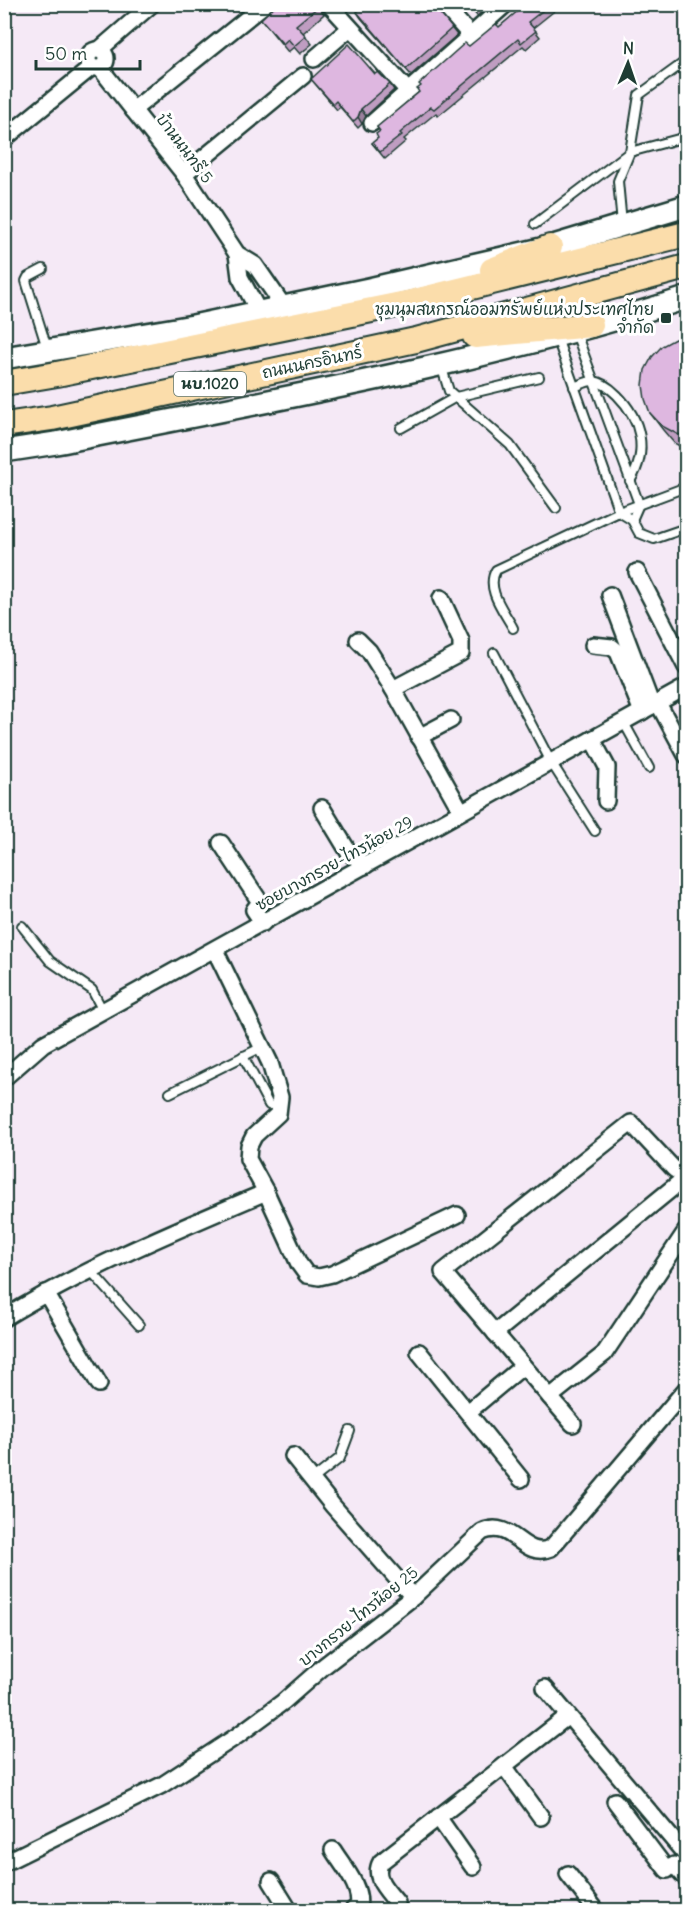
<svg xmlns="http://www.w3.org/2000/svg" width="691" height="1915" viewBox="0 0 691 1915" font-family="Delius,'Playpen Sans Thai',sans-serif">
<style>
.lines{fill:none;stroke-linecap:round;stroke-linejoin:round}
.lane-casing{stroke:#1f3d34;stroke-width:12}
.street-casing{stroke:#1f3d34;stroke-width:20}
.secondary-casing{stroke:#1f3d34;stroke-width:26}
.primary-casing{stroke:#1f3d34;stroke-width:28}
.lane{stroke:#fff;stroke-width:8}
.street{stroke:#fff;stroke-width:15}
.secondary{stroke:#fff;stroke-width:21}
.primary{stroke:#fbddab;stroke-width:24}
.wall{fill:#bf9dc1;stroke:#1f3d34;stroke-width:1.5}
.shaded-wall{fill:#9b809d;stroke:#1f3d34;stroke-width:1.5}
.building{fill:#deb7e0;stroke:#1f3d34;stroke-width:1.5}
.poi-dot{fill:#1f3d34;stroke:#fff;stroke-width:2}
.labels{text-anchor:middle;stroke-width:6;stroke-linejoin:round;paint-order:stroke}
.shield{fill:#fff;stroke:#627771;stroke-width:1.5}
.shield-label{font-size:15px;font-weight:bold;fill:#1f3d34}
.street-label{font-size:16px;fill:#1f3d34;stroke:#fff}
.poi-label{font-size:16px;fill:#1f3d34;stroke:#fff;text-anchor:end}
</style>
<rect width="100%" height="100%" fill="#f5e9f6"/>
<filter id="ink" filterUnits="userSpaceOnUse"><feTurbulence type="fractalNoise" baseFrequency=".0167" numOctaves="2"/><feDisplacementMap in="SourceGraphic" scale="12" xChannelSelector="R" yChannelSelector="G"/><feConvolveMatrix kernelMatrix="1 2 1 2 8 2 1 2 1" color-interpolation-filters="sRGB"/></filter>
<g filter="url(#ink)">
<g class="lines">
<g class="lane-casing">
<g id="lane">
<polyline points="535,224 630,152 639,95 686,61"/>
<polyline points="622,224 618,181 630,152 686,137"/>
<polyline points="43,269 28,277 26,281 47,348"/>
<polyline points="576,333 639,504 632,520"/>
<polyline points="557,338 619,512 632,520 639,533 654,539 686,528"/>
<polyline points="441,365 449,391 510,445 556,508"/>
<path d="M574 387C580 385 587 381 593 381 602 382 611 389 617 395 641 419 649 451 630 481"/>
<polyline points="401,428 456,397 539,377"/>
<path d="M513 628C504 611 485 589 496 570L619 512 686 487"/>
<polyline points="494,653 551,762 595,831"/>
<polyline points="623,721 649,768"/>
<polyline points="22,926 50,961 92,990 103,1011"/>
<polyline points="243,1056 269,1105"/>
<polyline points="170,1093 262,1047"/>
<polyline points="91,1271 139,1325"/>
<polyline points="312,1480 340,1458 350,1431"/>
</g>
</g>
<g class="street-casing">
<g id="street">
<polyline points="329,4 408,91"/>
<polyline points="443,4 471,36"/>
<circle cx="97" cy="59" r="9"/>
<polyline points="99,50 152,4"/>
<polyline points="314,59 350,28"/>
<polyline points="100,68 184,174 237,254 255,265 284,307"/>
<polyline points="133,110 265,4"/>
<polyline points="372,123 506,4"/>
<polyline points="4,139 92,67"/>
<polyline points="184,174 303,76"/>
<polyline points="237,254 240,277 259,312"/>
<polyline points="637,572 686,667"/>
<polyline points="610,595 652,706"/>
<polyline points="441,598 461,641 461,653 393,689 461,811"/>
<polyline points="358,640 369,651 393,689"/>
<polyline points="593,645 612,647 618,652 642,712"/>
<polyline points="658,703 686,755"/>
<polyline points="419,737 451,720"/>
<polyline points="592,739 607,767 606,801"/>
<polyline points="322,808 348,851 365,866"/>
<polyline points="221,843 260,902 254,910 263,923"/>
<polyline points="215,950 270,1063 280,1097 278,1114 254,1136 249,1146 248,1159 266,1192 299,1264 307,1275 319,1277 332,1274 457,1215"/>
<polyline points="4,1078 43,1044 686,687"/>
<polyline points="46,1293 99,1384"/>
<path d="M4 1318C87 1267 177 1230 266 1192"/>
<polyline points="495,1333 686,1177"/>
<polyline points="419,1352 521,1479"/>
<polyline points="550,1397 604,1354 686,1231"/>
<polyline points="468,1412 523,1366"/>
<polyline points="573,1424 443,1272 631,1123 674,1169 686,1177"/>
<polyline points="293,1456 333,1506 413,1597"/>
<polyline points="545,1688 686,1855"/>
<polyline points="504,1766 541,1817"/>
<polyline points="615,1801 667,1870"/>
<polyline points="438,1817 473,1867"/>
<path d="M333 1850C342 1865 363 1888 358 1907L353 1910"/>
<path d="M4 1863 162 1785 237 1736 283 1702 324 1666 413 1597 482 1532C513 1518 522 1560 551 1548L686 1389"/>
<polyline points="674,1865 686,1878"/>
<polyline points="568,1874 596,1910"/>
<polyline points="271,1881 289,1910"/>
<path d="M397 1903C388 1891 372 1878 381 1862L568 1716"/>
</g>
</g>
<g class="secondary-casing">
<g id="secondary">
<polyline points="4,358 193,326 369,289 550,247 686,206"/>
<path d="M4 451 56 443C267 401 481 364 686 298"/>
</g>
</g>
<g class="primary-casing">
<g id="primary">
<polyline points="492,270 550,247"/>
<polyline points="475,336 591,325"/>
<polyline points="4,383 57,374 411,302 686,234"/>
<polyline points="4,425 52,418 416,340 686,267"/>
</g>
</g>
<use href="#lane" class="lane"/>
<use href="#street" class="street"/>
<use href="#secondary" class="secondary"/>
<use href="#primary" class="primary"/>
</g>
<g class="wall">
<polygon points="318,4 324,14 303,33 312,44 300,54 294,47 288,52 261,19"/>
<polygon points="356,4 432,4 457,35 411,75 361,18 357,12 360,9"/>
<polygon points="467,4 491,4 477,16"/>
<polygon points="525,4 563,4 533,28 540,37 526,49 523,46 438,116 436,113 404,139 406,141 385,159 372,143 378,138 380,131 377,127 419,92 469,46 499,27 526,5"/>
<polygon points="375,74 390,84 394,90 366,116 362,124 358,128 340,107 337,110 311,79"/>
<polygon points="687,336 687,450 674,443 663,430 650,413"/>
</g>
<polygon class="shaded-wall" points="361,109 366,116 362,124 358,117"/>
<g class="building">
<polygon points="277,4 318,4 319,6 296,25 306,36 294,46 288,39 283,44 261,19"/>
<polygon points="358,4 432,4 452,28 406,69 357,12 361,8"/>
<polygon points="468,4 480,4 473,10"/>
<polygon points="526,4 551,4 528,22 536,31 521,43 518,39 434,109 431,107 400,133 402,135 380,152 372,143 378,138 376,134 380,131 377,127 419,92 417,89 421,86 419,84 465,43 469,46 496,24 499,27"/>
<polygon points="349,44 375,74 378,72 390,84 361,109 358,117 353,122 336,101 333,104 311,79"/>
<polygon points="687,336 687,436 677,434 662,426 650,413 645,399 643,385 645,370 652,357 662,346 675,339"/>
</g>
</g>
<rect class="poi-dot" x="660" y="312" width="12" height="12" rx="3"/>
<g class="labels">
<rect class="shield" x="174" y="372" width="72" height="24" rx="4.5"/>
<g class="shield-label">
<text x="210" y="389">นบ.1020</text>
</g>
<g class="street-label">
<text transform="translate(185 148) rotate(53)" y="6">บ้านนนทรี 5</text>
<text transform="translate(312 362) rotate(-12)" y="6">ถนนนครอินทร์</text>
<text transform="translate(334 863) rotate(-29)" y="6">ซอยบางกรวย-ไทรน้อย 29</text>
<text transform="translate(358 1616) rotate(-39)" y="6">บางกรวย-ไทรน้อย 25</text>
</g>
<g class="poi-label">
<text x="654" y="315">ชุมนุมสหกรณ์ออมทรัพย์แห่งประเทศไทย<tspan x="654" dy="18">จำกัด</tspan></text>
</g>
</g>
<rect width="691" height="1915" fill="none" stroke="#fff" stroke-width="24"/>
<rect x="12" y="12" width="667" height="1891" fill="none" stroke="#1f3d34" stroke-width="2" filter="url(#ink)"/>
<g transform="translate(628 63) rotate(2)" stroke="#ffffff" stroke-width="4.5" paint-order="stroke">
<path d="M0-4.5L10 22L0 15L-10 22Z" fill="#1f3d34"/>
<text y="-9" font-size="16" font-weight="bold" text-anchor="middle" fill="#1f3d34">N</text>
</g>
<path d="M36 60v9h104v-9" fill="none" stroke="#1f3d34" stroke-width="3"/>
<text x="45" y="60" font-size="18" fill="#1f3d34" stroke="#ffffff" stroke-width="4.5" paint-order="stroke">50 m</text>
</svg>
